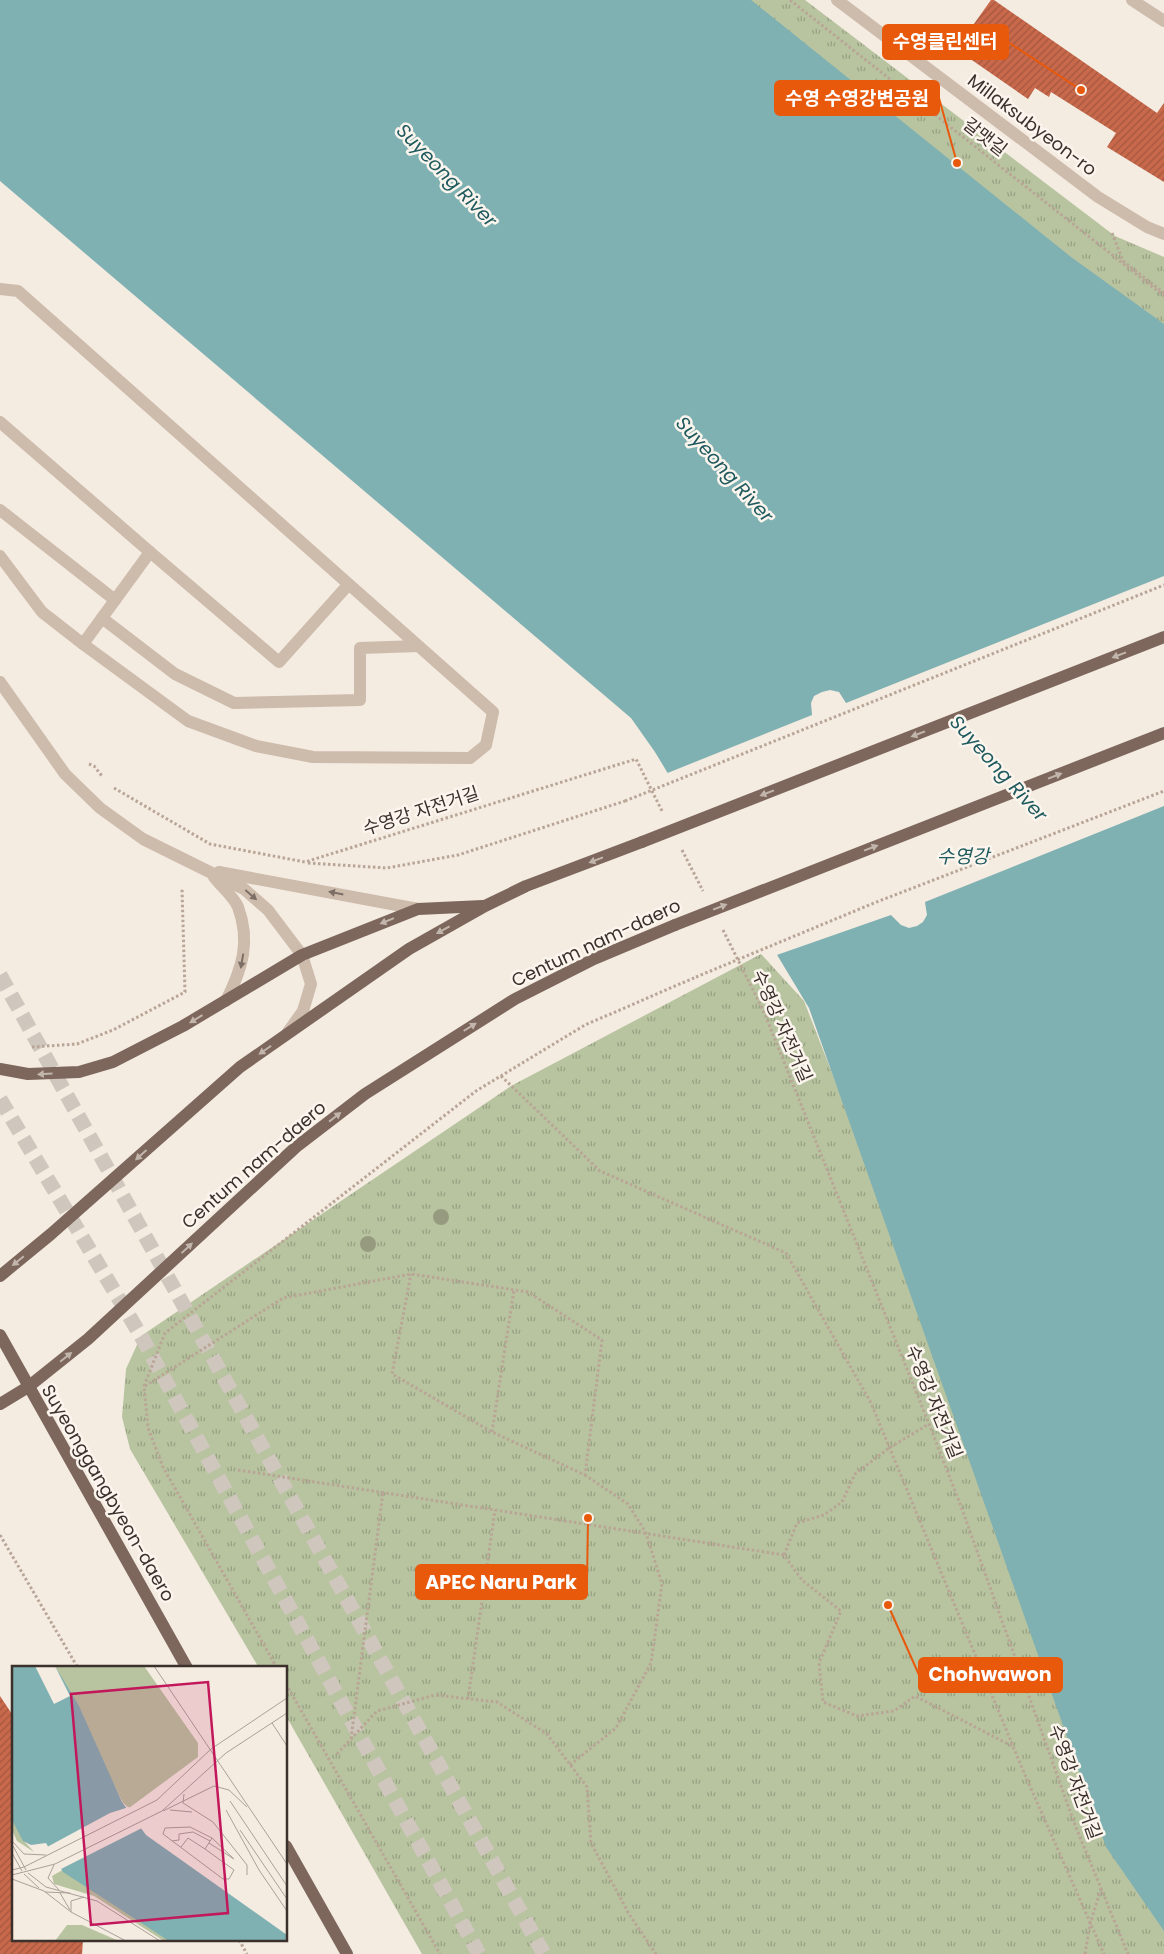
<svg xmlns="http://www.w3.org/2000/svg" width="1164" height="1954" viewBox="0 0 1164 1954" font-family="Poppins,'Noto Sans KR',sans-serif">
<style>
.park{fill:url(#park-tufts)}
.water{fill:#7fb0b2}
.pier{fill:#f4ebe1}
.building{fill:url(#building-hatch)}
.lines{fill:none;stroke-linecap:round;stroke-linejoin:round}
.highway-tunnel{stroke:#cfc6bd;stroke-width:15;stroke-dasharray:15 8;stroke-linecap:butt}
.path{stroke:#b9a596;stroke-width:3;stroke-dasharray:2.5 2.5;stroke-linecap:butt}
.minor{stroke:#cdbbac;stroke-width:12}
.major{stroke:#7d675c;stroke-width:12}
.path-bridge{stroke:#b9a596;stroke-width:3;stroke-dasharray:2.5 2.5;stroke-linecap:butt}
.major-bridge{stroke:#7d675c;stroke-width:12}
.tree{fill:#969b7f}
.oneway{fill:#c2b5ac}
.oneway2{fill:#7d6f65}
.labels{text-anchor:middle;stroke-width:5;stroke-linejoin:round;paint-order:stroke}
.street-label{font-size:18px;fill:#3b302b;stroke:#fbf5ee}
.water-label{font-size:19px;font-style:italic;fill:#1f5a5e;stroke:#fbf5ee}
.inset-road{fill:none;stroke:#aaa098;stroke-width:1}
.view{fill:#c2185b;fill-opacity:0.15;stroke:#c2185b;stroke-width:2.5}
.inset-edge{fill:none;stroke:#3b302b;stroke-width:2.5}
.leader{fill:none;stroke:#e8590c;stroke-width:2}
.callout-dot{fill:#e8590c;stroke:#fbf5ee;stroke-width:2}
.callout{fill:#e8590c;stroke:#e8590c;stroke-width:2}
.callout-label{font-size:19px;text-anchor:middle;font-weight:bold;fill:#fff}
</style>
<defs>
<pattern id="park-tufts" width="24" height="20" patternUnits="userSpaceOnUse" patternTransform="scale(1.25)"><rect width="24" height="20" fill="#b8c4a0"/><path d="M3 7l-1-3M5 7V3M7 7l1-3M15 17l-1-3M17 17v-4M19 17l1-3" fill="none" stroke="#97a083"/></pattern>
<pattern id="building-hatch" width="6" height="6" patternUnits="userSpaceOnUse" patternTransform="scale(1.25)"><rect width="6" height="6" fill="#c8694b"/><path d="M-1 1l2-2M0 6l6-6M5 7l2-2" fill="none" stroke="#a4573f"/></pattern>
</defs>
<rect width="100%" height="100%" fill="#f4ebe1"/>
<g class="park">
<polygon points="689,0 805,0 1115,236 1164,257 1164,367"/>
<polygon points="761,954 804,1001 1164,1926 1164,1954 422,1954 286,1716 286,1668 259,1668 130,1449 122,1417 126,1369 141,1336 511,1086"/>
</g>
<polygon class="water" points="0,0 751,0 1071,257 1164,324 1164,1931 1106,1847 809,1008 655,752 631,718 0,181"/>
<polygon class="pier" points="1164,576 1164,806 925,902 927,915 923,922 917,926 909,928 901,925 891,915 774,956 665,774 812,715 811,703 814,696 822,692 830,690 839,692 846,703"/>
<g class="building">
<polygon points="991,0 994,0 1157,113 1164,103 1164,182 1107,147 1116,133 1051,92 1049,97 1035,88 1028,99 956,49"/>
<polygon points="0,1696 14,1717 14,1940 83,1940 82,1954 0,1954"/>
</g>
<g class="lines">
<g class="highway-tunnel">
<polyline points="0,975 544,1954"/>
<polyline points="0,1099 141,1336 479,1954"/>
</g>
<g class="path">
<polyline points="790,0 1164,296"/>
<polyline points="1112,233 1123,261 1164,293"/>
<polyline points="89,764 94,766 102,776"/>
<polyline points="114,788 210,844 305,862 636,759 662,811"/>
<polyline points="682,850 703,891"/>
<polyline points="308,863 387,868 458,855 625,801"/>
<polyline points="723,930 764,1012 929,1424 962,1509 1075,1825 1128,1954"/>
<polyline points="32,1047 77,1044 113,1030 185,992 182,889"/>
<polyline points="501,1076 600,1171 786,1253 871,1403 1025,1775 1104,1954"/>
<polyline points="145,1386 283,1298 411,1274 528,1292 602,1340 585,1475 492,1432 392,1374 411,1274"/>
<polyline points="492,1432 514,1290"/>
<polyline points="238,1470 784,1555 802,1580 841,1611 819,1663 823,1702 857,1716 894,1711 915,1696 1014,1747"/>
<polyline points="0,1535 78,1668"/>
<polyline points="784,1555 797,1523 824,1515 842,1502 855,1474 889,1448 929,1424"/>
<polyline points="277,1668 163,1467 148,1428 144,1386 165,1333 476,1091 585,1025 696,977"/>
<polyline points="286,1684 440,1954"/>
<polyline points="468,1699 495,1510"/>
<polyline points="351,1739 383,1492"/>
<polyline points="337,1754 377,1711 435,1695 497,1702 547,1734 587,1787 591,1843 629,1914 656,1954"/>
<polyline points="570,1765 616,1728 651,1663 662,1584 646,1533 628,1504 585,1475"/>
<polyline points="239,1940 247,1954"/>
<polyline points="1085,1954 1090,1924 1101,1889"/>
</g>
<g class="minor">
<polyline points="837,0 1098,197 1147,227 1164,234"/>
<polyline points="1132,0 1164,21"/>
<polyline points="0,289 18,291 493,712 486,745 470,758 313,757 256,746 188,721 83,644 150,552 0,422"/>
<polyline points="0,510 115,600"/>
<polyline points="150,552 279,662 348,585"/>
<polyline points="0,556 42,612 83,644"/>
<polyline points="102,618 175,674 234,703 360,700 360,648 418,646"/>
<polyline points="0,682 65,774 100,808 143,839 244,889 268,910 302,955 311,984 303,1011 288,1032"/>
<polyline points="219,872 418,909"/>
<path d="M214 877C221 886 234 897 238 907 251 942 242 969 226 1001"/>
</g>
<g class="major">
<polyline points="0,1069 28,1074 79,1072 113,1062 183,1026 302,955 418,909 483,906"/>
<polyline points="0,1276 51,1234 240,1067 409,949 485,906 526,886 642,842"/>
<polyline points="0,1335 187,1668"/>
<polyline points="0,1404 28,1387 88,1339 296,1147 365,1094 515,999 594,959 675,925"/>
<polyline points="286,1846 347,1954"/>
</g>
<g class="path-bridge">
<polyline points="625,801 1164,585"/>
<polyline points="696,977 874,903 1164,791"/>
</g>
<g class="major-bridge">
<polyline points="642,842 1164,637"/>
<polyline points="675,925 1164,733"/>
</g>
</g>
<g class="tree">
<circle cx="441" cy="1217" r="8"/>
<circle cx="368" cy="1244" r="8"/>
</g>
<defs><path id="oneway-solid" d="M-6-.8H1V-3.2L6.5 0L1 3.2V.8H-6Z" transform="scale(1.25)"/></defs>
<g class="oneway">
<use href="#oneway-solid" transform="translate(1119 655) rotate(159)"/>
<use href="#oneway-solid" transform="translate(918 734) rotate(159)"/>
<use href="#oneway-solid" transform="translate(1055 776) rotate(-21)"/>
<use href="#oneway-solid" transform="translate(767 793) rotate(159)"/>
<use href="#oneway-solid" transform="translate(871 848) rotate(-21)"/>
<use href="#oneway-solid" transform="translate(596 860) rotate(159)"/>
<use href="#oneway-solid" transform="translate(720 907) rotate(-21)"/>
<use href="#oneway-solid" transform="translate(387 921) rotate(158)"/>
<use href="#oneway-solid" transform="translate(443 930) rotate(151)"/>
<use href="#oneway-solid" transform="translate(196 1019) rotate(149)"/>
<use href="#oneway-solid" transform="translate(470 1027) rotate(-32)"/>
<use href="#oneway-solid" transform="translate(265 1050) rotate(145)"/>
<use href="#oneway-solid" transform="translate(45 1074) rotate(177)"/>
<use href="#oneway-solid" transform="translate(335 1117) rotate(-38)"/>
<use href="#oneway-solid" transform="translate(141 1155) rotate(138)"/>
<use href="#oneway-solid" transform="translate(187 1248) rotate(-43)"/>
<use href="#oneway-solid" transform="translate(18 1261) rotate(141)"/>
<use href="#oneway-solid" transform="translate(66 1357) rotate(-39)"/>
</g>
<g class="oneway2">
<use href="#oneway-solid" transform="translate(336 893) rotate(-169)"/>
<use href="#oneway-solid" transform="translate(251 895) rotate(41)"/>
<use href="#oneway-solid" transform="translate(242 961) rotate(100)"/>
</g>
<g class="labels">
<g class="street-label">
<text transform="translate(1032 125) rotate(37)" y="6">Millaksubyeon-ro</text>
<text transform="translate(985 137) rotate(38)" y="6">갈맷길</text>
<text transform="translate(421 811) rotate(-18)" y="6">수영강 자전거길</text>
<text transform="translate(596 943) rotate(-25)" y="6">Centum nam-daero</text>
<text transform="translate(782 1026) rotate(66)" y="6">수영강 자전거길</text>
<text transform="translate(254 1165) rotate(-41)" y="6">Centum nam-daero</text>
<text transform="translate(934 1402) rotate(68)" y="6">수영강 자전거길</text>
<text transform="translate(108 1493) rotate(60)" y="6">Suyeonggangbyeon-daero</text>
<text transform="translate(1075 1782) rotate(70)" y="6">수영강 자전거길</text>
</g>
<g class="water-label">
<text transform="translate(447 175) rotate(46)" y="7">Suyeong River</text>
<text transform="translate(725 469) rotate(48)" y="7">Suyeong River</text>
<text transform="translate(999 768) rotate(48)" y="7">Suyeong River</text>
<text x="963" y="863">수영강</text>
</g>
</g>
<g transform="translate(12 1666)">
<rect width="275" height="275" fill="#f4ebe1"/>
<path d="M55 259H70L107 275H43Z" fill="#b8c4a0"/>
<path d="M43 0H132L186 77V91L117 142 111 137ZM0 146 12 175 22 186 5 175 0 164ZM54 202 166 275H152L82 230 42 218 40 210Z" fill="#b8c4a0"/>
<path d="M0 0H43L67 40 110 136 134 169 275 269V275H157L51 206 34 177 19 179 11 175 0 154Z" fill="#7fb0b2"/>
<path d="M23 0H43L58 30 42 38ZM117 141 132 161 47 204 35 181 98 147Z" fill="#f4ebe1"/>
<path class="inset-road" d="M142 0 275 198M260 57 275 80M172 128 171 137 201 156 235 199V209M218 135 275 220M158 144 180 146M214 144 247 204 275 245M151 145 202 120 217 124 235 141M178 161 200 172 193 183 222 204 217 213H211L151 168 153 162ZM228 164 275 233M0 175 12 188 34 189M160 175 167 174V168L181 166 198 175M197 177 222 193 200 172M1 180 14 204M169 181 176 172 193 183M0 187 10 205M42 199 36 212 47 224M0 204 12 201 145 134 199 83 275 32M16 207 34 221 85 235 148 275M12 208 27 222M0 209 43 198 150 145 214 87 275 47M0 213 32 225 59 246 114 275M33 226 58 227M48 227 58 244M59 246V235L72 231"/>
<path class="view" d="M196 16 216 247 79 259 59 28Z"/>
<rect width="275" height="275" class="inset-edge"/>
</g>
<path class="leader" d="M1081 90L1008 42M957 163L939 98M588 1518L587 1582M888 1605L919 1675"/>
<g class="callout-dot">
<circle cx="1081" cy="90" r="5"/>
<circle cx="957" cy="163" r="5"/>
<circle cx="588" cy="1518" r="5"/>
<circle cx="888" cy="1605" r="5"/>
</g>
<g class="callout">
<rect x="883" y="25" width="125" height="34" rx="5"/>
<rect x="775" y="81" width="164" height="34" rx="5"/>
<rect x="416" y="1565" width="171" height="34" rx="5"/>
<rect x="919" y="1658" width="143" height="34" rx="5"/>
</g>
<g class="callout-label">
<text x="945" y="48">수영클린센터</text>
<text x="857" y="105">수영 수영강변공원</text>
<text x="501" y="1589">APEC Naru Park</text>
<text x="990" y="1681">Chohwawon</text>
</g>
</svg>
